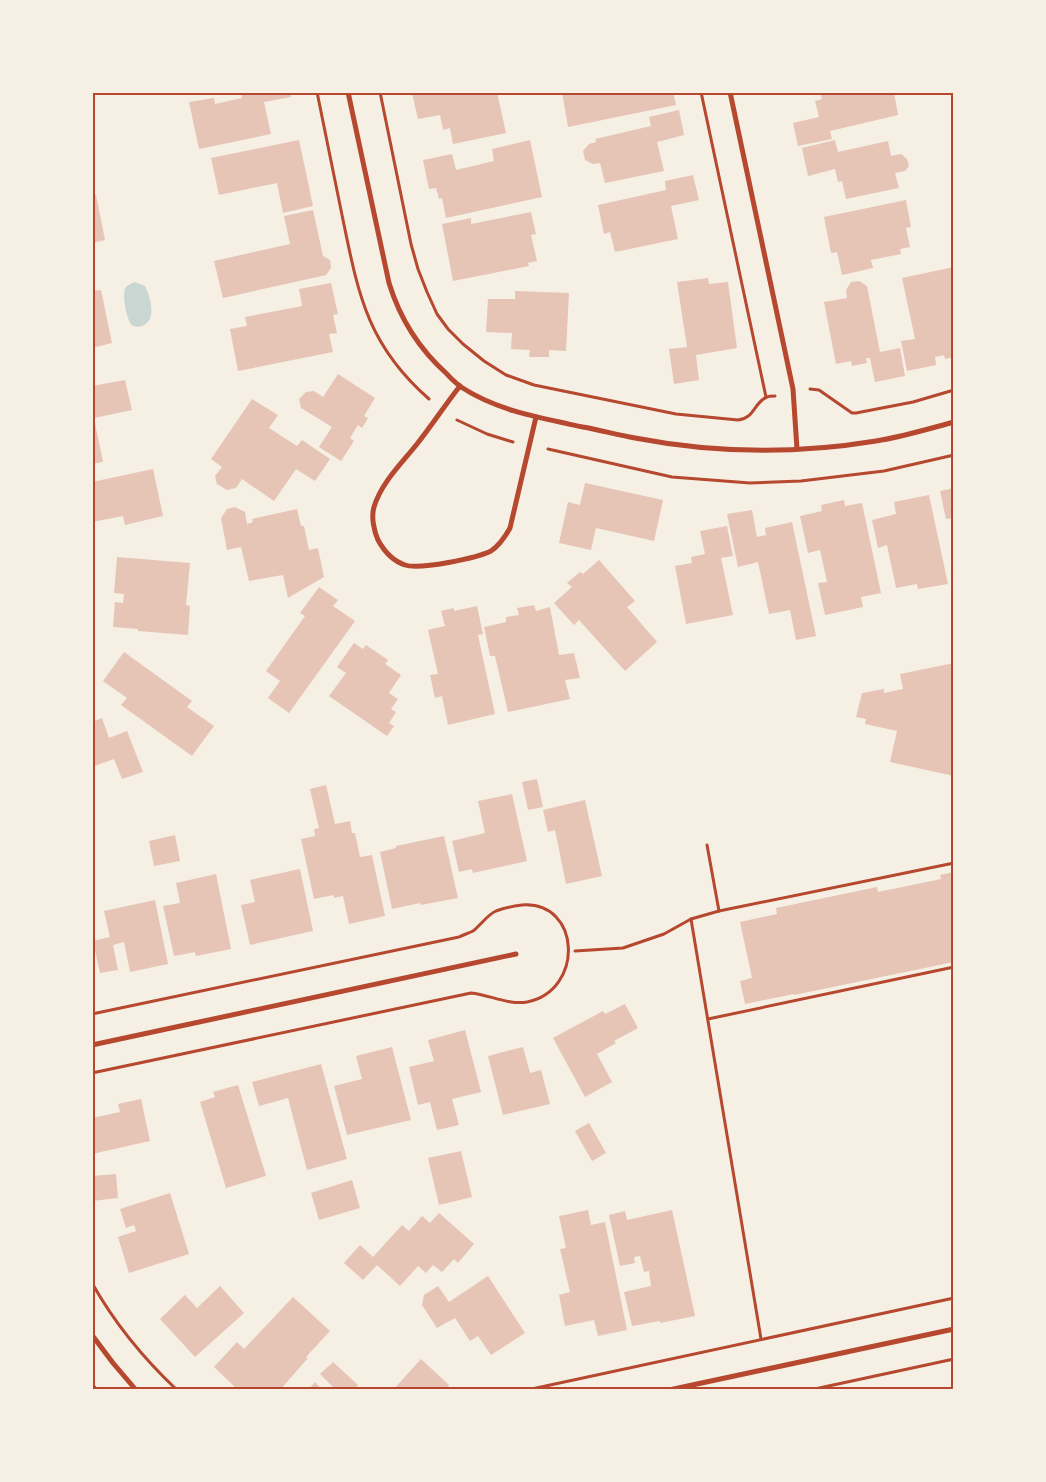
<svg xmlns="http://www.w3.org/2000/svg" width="1046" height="1482" viewBox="0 0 1046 1482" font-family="'PT Sans Narrow',sans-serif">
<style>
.water{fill:#c9d6d2}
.building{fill:#e6c5b7}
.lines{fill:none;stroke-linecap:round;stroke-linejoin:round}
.path{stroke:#b5482f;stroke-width:3}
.minor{stroke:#b5482f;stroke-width:5}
.neatline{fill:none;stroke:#b5482f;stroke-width:2}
</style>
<rect width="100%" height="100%" fill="#f6efe4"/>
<path class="water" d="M135 282 145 286C150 296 157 319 144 325 141 327 137 327 133 326 127 323 122 295 125 289 127 285 132 283 135 282Z"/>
<g class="building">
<polygon points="241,92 290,92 291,97 264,102 271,134 199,149 189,102 214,98 215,104 242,98"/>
<polygon points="414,92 444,92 445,95 459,92 497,92 506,133 453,144 450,128 443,130 440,115 418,119 412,93"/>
<polygon points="562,92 673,92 676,105 568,127"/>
<polygon points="820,92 894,92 898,115 830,131 832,139 798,146 793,123 819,117 815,101 822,99"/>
<polygon points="679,110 684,135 657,142 664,171 605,183 600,163 593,164 585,160 583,151 589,144 596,142 595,139 651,126 649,117"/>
<polygon points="299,140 313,206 283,213 277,183 219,195 211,158"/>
<polygon points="530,140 542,197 446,218 442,198 439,199 436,188 429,189 423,160 452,154 456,170 494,161 492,149"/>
<polygon points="835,140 838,152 888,141 891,156 901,154 907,159 909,166 905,171 895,173 899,188 846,199 842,181 838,182 835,169 808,176 802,148"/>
<polygon points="693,175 699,200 671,206 678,239 615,252 610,232 604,234 598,205 666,190 665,181"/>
<polygon points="96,195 105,240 92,243 92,196"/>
<polygon points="906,200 911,227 906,228 910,247 900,249 901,254 871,260 873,268 842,275 837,252 831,253 824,217"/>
<polygon points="313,210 323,256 330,260 331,268 326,275 223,298 214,261 290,244 284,216"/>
<polygon points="531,212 536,234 531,235 537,261 528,263 529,266 453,281 442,224 471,218 471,224"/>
<polygon points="954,267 954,357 945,359 944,355 935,357 936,365 907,371 901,341 915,339 902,278"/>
<polygon points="708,278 709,284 728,282 737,348 696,355 699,380 674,384 669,349 687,347 677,282"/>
<polygon points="859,281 867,286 880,352 900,348 905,376 875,382 870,358 866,358 867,363 852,366 851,361 836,364 824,302 847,298 846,290 851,282"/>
<polygon points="331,283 338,314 333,315 337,333 329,334 333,352 238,371 230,329 247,326 245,317 302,306 299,289"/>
<polygon points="101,290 112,343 92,348 92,291"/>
<polygon points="515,291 569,293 566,351 549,350 549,357 529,357 530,350 511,349 512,333 486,332 488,299 515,299"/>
<polygon points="338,374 375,398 364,416 368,418 362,428 358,425 350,438 354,441 341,461 319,447 332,427 301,408 299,399 306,392 314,391 323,397"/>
<polygon points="125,380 132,410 94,418 103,462 92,464 92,386"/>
<polygon points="252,399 278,415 269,428 297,446 302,440 330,459 315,481 296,469 274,501 242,479 236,488 227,490 217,484 215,476 222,467 211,459"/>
<polygon points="153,469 163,516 125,525 123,516 92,522 92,482"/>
<polygon points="585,483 663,500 654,541 596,528 591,550 559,543 568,502 580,505"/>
<polygon points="954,488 954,518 946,519 940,491"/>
<polygon points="929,495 948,584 918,589 917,584 896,588 887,545 878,548 872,520 896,514 894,502"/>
<polygon points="844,500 845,506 862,503 881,593 861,597 863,607 825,615 818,583 827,582 820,550 808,553 800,516 822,511 821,505"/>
<polygon points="235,507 245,512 247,524 253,522 252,519 297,509 301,526 304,526 309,550 318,548 324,577 288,598 283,575 249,581 241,547 227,550 221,518 227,509"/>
<polygon points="752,510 757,537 766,535 765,528 792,522 816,636 796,640 790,610 769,614 758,562 738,567 727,514"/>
<polygon points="727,526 733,556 721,558 733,615 686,624 675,566 692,563 691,557 705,554 700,531"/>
<polygon points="117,557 190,563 186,605 190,606 188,635 138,631 138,629 113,627 115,602 123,603 124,594 114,593"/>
<polygon points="599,560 635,601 627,607 657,642 625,671 579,620 574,625 554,603 572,587 567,583 580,572 583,574"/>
<polygon points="319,587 338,600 333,606 355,621 289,713 268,698 280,681 266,671 305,616 300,613"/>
<polygon points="534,605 536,611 550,607 559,655 574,653 580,678 565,680 570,699 508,712 495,656 490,656 484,627 506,622 506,617 519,615 517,608"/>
<polygon points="477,606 483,634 478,635 495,714 448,725 442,696 435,698 430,675 438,674 428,630 445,626 441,611 454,608 454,611"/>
<polygon points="354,643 363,649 366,645 388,660 385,664 401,675 389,693 398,699 391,709 396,712 389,723 394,726 387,736 329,696 346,673 337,667"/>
<polygon points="124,652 192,701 187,707 214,726 192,756 121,705 127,698 103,681"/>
<polygon points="954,663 954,776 890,762 897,731 865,724 866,719 856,717 862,693 884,689 884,693 903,689 900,674"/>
<polygon points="102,718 109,738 127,731 143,772 122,779 114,759 92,767 92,722"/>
<polygon points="537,779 543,807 528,810 522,782"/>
<polygon points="326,785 335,824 350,821 352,833 355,833 360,857 372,855 385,916 349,924 343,896 334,898 334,895 314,899 301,839 315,836 314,829 319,828 310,789"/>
<polygon points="512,794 527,861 473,873 472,869 459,872 452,841 485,833 478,801"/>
<polygon points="585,800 602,876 566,884 555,830 548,832 543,810"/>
<polygon points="175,835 180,861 154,866 149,841"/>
<polygon points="444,836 458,898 421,905 420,903 392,909 380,852 396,848 396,846"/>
<polygon points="300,869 313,931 250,945 241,905 255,902 250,880"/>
<polygon points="954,872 954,962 794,995 794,994 745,1004 740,981 752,978 740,922 777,914 776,908 877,887 878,892 941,879 940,875"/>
<polygon points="216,874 231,949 196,956 195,952 174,956 163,906 180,903 176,883"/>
<polygon points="155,900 168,964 130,972 124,942 113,945 118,970 100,973 93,941 110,937 104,911"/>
<polygon points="625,1004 638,1028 614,1041 616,1043 597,1054 612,1082 585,1097 553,1038 603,1011 605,1014"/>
<polygon points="465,1030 481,1092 452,1099 459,1125 437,1130 430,1102 418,1105 409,1067 434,1061 428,1040"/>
<polygon points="392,1047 411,1120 347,1135 334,1086 362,1079 356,1056"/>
<polygon points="523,1047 530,1073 541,1070 550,1104 503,1115 488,1056"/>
<polygon points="321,1064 347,1159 307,1170 288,1098 259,1106 252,1082"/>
<polygon points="238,1085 266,1176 226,1188 200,1102 215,1097 213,1092"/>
<polygon points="141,1099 150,1141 92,1154 92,1118 120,1112 118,1104"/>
<polygon points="589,1123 606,1153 592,1161 575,1131"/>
<polygon points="461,1151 472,1197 439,1205 428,1158"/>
<polygon points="116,1174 118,1198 92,1201 92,1176"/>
<polygon points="352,1180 360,1208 319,1220 311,1193"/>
<polygon points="170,1193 189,1254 129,1273 118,1237 136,1231 134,1225 126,1228 120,1209"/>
<polygon points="588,1210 591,1225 605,1222 627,1330 598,1336 594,1320 565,1326 559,1295 570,1292 560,1249 566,1248 559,1216"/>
<polygon points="672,1210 695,1316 660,1323 660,1321 632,1326 624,1292 651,1286 649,1271 644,1272 640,1256 634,1257 635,1263 620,1266 609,1215 625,1211 627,1220"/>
<polygon points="439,1213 474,1244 458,1263 454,1259 442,1272 433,1265 426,1273 418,1266 400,1286 377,1265 363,1280 344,1263 360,1245 373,1257 402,1225 409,1231 422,1216 430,1223"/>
<polygon points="488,1276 525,1333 491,1355 478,1336 470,1341 455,1318 437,1328 422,1305 424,1295 438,1286 449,1302"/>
<polygon points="220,1286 244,1313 195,1357 160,1319 185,1295 197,1308"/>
<polygon points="293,1297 330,1331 306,1357 308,1358 280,1390 232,1390 235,1387 214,1367 237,1342 244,1349"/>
<polygon points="421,1359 449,1385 446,1390 393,1390"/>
<polygon points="333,1362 358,1385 354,1390 336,1390 320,1374"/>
<polygon points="315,1382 322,1390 308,1390"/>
</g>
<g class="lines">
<g class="path">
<path d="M317 92C325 133 334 174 342 215 358 292 366 344 429 399"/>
<path d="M380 92 411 244 418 269 427 292 437 314 448 329 463 344 484 361 506 375 534 385 676 414 738 420C755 418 754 402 767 397 769 396 772 396 775 396"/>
<polyline points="701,92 766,397"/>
<polyline points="810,389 819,390 852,413 856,413 913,402 954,390"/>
<polyline points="457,420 487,434 513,442"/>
<polyline points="548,449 672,477 750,483 801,481 884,471 954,455"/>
<polyline points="707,845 719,911"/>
<polyline points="691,919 761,1339"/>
<polyline points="575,951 623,948 664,934 691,919 719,911 954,863"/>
<path d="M92 1014 459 937C463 935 469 933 473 931 481 925 487 915 496 911 504 908 514 906 522 905 582 901 584 991 527 1002 508 1005 490 995 471 993L92 1073"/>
<polyline points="708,1019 954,967"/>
<path d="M92 1283C115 1324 143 1358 177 1390"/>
<polyline points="92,1384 97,1390"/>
<polyline points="527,1390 954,1298"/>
<polyline points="810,1390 954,1359"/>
</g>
<g class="minor">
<path d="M348 92 389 283C400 319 419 349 447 374 451 379 456 383 461 387 498 411 540 418 583 427 600 430 617 435 635 438 713 453 797 454 876 441 902 437 928 429 954 422"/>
<polyline points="730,92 793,389 797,449"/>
<path d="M460 386C445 405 432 425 417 444 402 463 381 483 374 507 371 517 374 531 378 540 384 551 393 561 405 565 420 570 477 558 491 551 500 545 505 537 510 528L536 417"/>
<polyline points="92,1045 516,954"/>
<polyline points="92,1335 113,1363 136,1390"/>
<polyline points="669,1390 954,1329"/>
</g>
</g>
<rect width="1046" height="1482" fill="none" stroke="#f6efe4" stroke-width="188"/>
<rect x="94" y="94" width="858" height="1294" class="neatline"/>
</svg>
